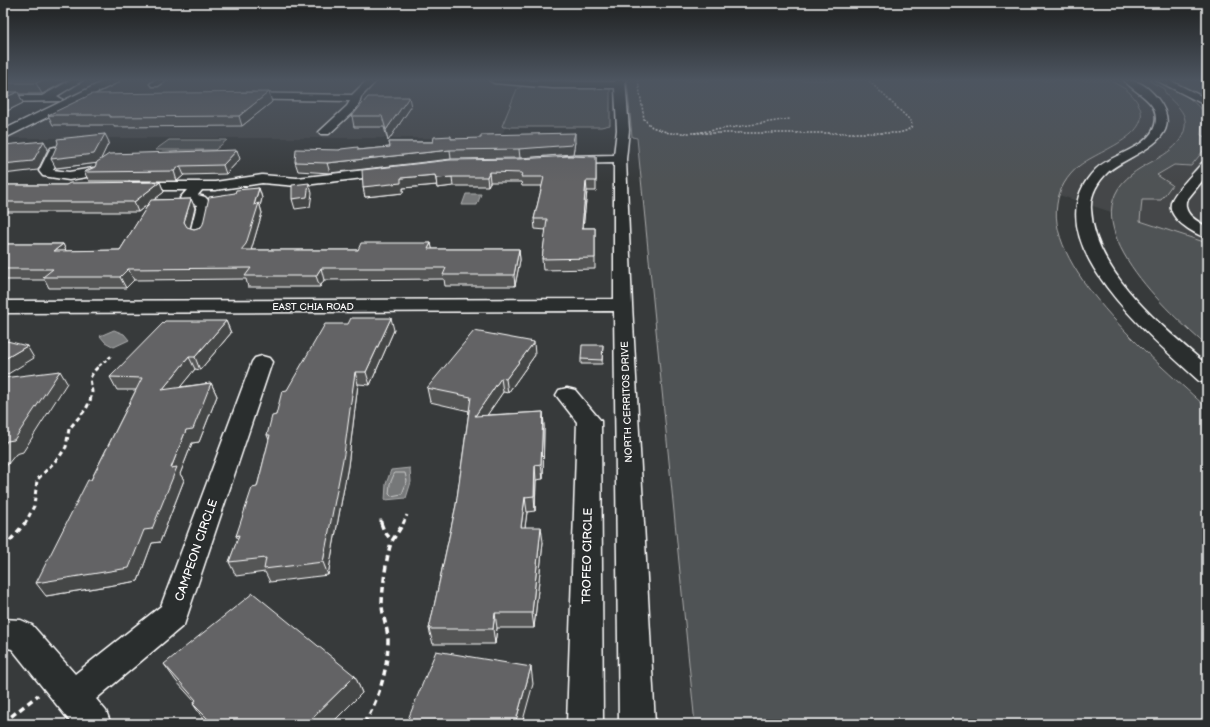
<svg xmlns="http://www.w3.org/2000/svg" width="1210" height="727" viewBox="0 0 1210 727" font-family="'Balsamiq Sans',sans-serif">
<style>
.built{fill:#444748}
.green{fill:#505354;stroke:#a8a9aa}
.water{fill:#767879;stroke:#adaeaf}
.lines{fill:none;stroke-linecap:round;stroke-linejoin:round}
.shore{stroke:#c8c9c9;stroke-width:1}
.minor-casing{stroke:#fff;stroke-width:3}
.major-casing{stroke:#fff;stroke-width:3}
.path-far3{stroke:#fff;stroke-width:1.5;stroke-dasharray:2 1.5;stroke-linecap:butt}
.path-far2{stroke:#fff;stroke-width:2;stroke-dasharray:3.5 2.5;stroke-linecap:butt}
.path-far1{stroke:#fff;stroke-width:3;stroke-dasharray:4.5 3.5;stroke-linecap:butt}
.path{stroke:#fff;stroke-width:3.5;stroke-dasharray:6 4.5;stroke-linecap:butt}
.minor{fill:#2a2d2e;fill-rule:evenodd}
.major{fill:#2a2d2e;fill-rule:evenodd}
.wall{fill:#555657;stroke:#fff}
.shaded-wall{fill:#454647;stroke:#fff}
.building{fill:#636465;stroke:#fff}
.labels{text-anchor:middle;stroke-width:3.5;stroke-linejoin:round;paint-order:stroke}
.street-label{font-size:10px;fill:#fff;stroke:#2a2d2e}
.near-street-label{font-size:12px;fill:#fff;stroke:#2a2d2e}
</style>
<rect width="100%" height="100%" fill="#373a3b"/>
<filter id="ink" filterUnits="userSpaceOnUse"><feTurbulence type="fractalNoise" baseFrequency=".025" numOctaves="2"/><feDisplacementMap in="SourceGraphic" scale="8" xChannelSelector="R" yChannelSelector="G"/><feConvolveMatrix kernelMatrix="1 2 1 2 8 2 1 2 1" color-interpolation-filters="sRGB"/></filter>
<g filter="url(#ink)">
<g class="built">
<polygon points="122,80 603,80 603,87 505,128 501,138 6,138"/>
<polygon points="625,80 1207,80 1207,243 966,165 936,138 627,137"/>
</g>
<g class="green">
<path d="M627 80H1110C1116 85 1125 87 1130 93 1168 132 1101 148 1079 166 1067 176 1059 189 1057 204 1046 272 1162 366 1207 408V724H695L637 138 632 137Z"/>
<path d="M1148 80C1172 80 1191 99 1207 115V123H1202L1201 135 1207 138V146L1191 166 1174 165 1157 175 1172 185 1161 200H1142L1140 221 1207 243V346C1170 314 1068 223 1132 174 1149 160 1181 153 1185 127 1188 107 1166 101 1164 89Z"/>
<polygon points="1164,80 1207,80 1207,97 1196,95"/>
<polygon points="525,85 599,87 610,89 610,125 601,127 503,127 502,126 517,89"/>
<polygon points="169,140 227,140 215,150 155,150"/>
</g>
<g class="water">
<polygon points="466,194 481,194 477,205 462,205"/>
<polygon points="114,330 124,334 129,340 114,347 105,342 100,336"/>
<polygon points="410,468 411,482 406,498 385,500 386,484 391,470"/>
</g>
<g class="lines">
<polygon class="shore" points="395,473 405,473 407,481 402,494 391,496 389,494 390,484"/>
<g class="minor-casing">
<g id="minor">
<polygon points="71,80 83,80 57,96 62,99 61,101 3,102 3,96 42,96"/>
<polygon points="155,80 167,80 158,86 152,86 150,84"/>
<polygon points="367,80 377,80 361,97 359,104 355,110 329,134 321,134 319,132 321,130 347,106 350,101 242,99 237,96 242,93 352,95"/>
<path d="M489 80C531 80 573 82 615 82V80H625L629 130 626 159 632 305 655 724H619L614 311 3 313V301L614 299V163L568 164 563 163 562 160 563 157 568 156 614 155 617 130 615 88H553L494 83Z"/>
<path d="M1124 80C1139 80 1147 86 1157 98 1190 141 1131 152 1108 172 1098 181 1090 195 1091 209 1094 273 1162 326 1207 365V383L1199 381C1153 338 1028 237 1096 169 1112 154 1149 148 1155 125 1161 101 1135 94 1124 80Z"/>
<polygon points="1156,80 1169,80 1207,99 1207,106"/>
<polygon points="55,147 59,148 61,151 53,170 69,172 93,168 98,169 100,172 98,175 69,180 43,176 39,171 49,151 51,148"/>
<path d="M1207 162V175L1186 201C1184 215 1196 220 1207 227V238C1194 234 1164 217 1172 200 1176 190 1195 172 1202 163Z"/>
<polygon points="391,167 396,168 398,171 396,174 297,186 262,183 215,190 202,190 198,195 205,197 212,204 206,233 204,236 198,238 192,236 190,233 197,205 182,201 180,198 187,190 134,190 129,189 127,186 129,183 134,182 215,182 262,175 297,178"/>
<polygon points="262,356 269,358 272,362 184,625 96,699 106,711 111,724 72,724 12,649 3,647 3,619 21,620 32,625 75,674 161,606 252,362 255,358"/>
<polygon points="567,388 575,390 601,421 603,724 567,724 577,422 556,395 559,390"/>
</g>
</g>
<g class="major-casing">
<polygon id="major" points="106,80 119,80 118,82 3,139 3,130"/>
</g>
<g class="path-far3">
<path d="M638 80 644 119 652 127 669 133H893C900 133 907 132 912 126L911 121 868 80"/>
<polyline points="694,133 790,119"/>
</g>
<polyline class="path-far2" points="99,366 111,356"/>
<g class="path-far1">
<polyline points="25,524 34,506 37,480 60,456 66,447 69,429 86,409 90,401 92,392 90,378 94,371 100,365"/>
<polyline points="381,524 381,518"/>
<polyline points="403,524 407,515"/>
</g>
<g class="path">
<polyline points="381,523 384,531 392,541"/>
<polyline points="3,549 25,523"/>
<polyline points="3,723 38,695"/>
<path d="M364 724C379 699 388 669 388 640 388 628 382 616 382 604 382 592 387 550 392 541 396 534 400 530 403 523"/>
</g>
<use href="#minor" class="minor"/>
<use href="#major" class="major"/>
</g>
<g class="wall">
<polygon points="3,80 68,80 42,94 19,94 23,103 3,113"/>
<polygon points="272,102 242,126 114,127 114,125 53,125 48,115"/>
<polygon points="411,107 388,141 384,127 354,127 352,116"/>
<polygon points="452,139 575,142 573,154 520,158 451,159 330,173 298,171 295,162 340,150 358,150 390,147 389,142 433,142"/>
<polygon points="109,142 100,160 240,159 226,174 184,175 177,181 89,181 84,172 95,167 97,163 56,168 58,143"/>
<polygon points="596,157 596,191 587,191 583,228 595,228 595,269 543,270 542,259 546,230 535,229 534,219 542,186 522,186 521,182 490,182 488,186 453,186 437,188 437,185 403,188 403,193 365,197 363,187 519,159"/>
<polygon points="160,182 164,192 153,200 191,199 195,208 190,228 194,229 201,227 235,193 259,188 262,198 260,206 262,213 251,250 358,250 431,243 432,249 519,249 520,260 515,286 445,286 444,279 324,280 320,287 248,287 246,279 134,280 126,288 49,288 45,280 3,280 3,244 63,244 66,251 120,250 149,204 138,212 3,212 3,185 66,185"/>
<polygon points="226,321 231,333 200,370 195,369 180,387 211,383 217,396 199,442 192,443 180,474 184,480 160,542 152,543 138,581 46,596 91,480 136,390 117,390 110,377"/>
<polygon points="394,330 370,385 358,384 348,466 328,575 270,582 265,572 236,576 229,562 238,539 236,536 257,487 269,440 267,435 287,390"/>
<polygon points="603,345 602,364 581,364 581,359"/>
<polygon points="535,355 508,393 503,392 487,415 543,412 544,427 543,479 536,480 535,511 527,512 525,527 543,542 534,628 497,628 495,644 433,644 429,629 456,505 469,411 430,402 427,388"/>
<polygon points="164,664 355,676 362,693 331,724 208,724 204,720 193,704 195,702 176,681"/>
</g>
<g class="shaded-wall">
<polygon points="43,80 68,80 42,94 36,83"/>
<polygon points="18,92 23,103 3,113 3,98"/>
<polygon points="269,92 272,102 242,126 239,116"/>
<polygon points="409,97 411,107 388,141 386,130"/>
<polygon points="575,133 575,142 573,154 520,158 519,149"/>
<polygon points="105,134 109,142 99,163 56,168 51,159"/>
<polygon points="44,141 48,149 38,170 3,174 3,164"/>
<polygon points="237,150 240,159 226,174 223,165"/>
<polygon points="450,150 451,159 330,173 327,163"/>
<polygon points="180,166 184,175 177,181 174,171"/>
<polygon points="489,172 490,182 488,186 487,177"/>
<polygon points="435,175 437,185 403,188 403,193 365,197 363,187 401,178"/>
<polygon points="452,177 453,186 437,188 436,178"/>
<polygon points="586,181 587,191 582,238 582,228"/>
<polygon points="160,182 164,192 138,212 134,202"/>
<polygon points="309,183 312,193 310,207 295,209 292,199"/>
<polygon points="259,188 262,198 260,206 262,213 250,254 241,250"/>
<polygon points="191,199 195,208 189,233 184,222"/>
<polygon points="431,243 433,253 428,249"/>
<polygon points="63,244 68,255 54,251"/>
<polygon points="519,249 520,260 515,286 514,275"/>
<polygon points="321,268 324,280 320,287 316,276"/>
<polygon points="128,269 134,280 126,288 120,277"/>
<polygon points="391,318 394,330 370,385 366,372"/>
<polygon points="226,321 231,333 200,370 195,357"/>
<polygon points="534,342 535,355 508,393 506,379"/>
<polygon points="27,346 34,358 3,377 3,360"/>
<polygon points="189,357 195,369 168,402 162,390"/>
<polygon points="60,371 67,383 23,452 16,454 3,470 3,446"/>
<polygon points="355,372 358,384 348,466 328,575 323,562"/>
<polygon points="501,378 503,392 477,430 475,416"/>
<polygon points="211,383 217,396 199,442 192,443 180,474 184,480 160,542 152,543 138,581 46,596 36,583 144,530 171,468 186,430"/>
<polygon points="543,412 544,427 543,479 541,464"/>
<polygon points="535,465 536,480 535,511 534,496"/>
<polygon points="525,497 527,512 523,542 521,527"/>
<polygon points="541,527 543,542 534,628 532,613"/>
<polygon points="495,613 497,628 495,644 493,629"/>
<polygon points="531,667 533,684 522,724 515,724"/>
<polygon points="355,676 362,693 331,724 306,724"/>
</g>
<g class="building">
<polygon points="3,80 43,80 36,83 3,83"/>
<polygon points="3,92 18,92 3,98"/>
<polygon points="269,92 239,116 110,117 110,115 48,115 92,94"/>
<polygon points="368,97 409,97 386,130 382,116 352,116"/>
<polygon points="575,133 572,145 519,149 450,150 327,163 295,162 296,149 340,150 341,149 358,147 358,150 390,147 389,142 433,142 434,137 451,136 451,139 481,138 481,135"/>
<polygon points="105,134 94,154 51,159 58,143 57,139"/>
<polygon points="44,141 33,161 3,164 3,147 4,145"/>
<polygon points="237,150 223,165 180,166 174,171 84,172 95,167 97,162 109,154"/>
<polygon points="570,156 596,157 596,181 586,181 582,228 595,228 595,258 542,259 547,219 534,219 544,177 521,177 522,173 489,172 487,177 452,177 436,178 435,175 401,178 401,183 363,187 362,170 450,160 519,159"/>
<polygon points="160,182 134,202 3,202 3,185 66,185 70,183"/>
<polygon points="309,183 307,197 292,199 292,185"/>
<polygon points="259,188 254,205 259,203 246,244 241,250 358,250 361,243 431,243 428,249 519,249 514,275 443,275 446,268 321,268 316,276 245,276 251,268 128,269 120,277 43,277 53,269 3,269 3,244 63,244 54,251 120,250 151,200 191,199 184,222 187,227 194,229 201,227 203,224 209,197 235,193 236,190"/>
<polygon points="351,318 391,318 366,372 355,372 344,454 323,562 264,569 266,558 229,562 239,535 236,536 252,488 257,487 270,435 267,435 272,416 276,415 282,391 287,390 325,324 348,324"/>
<polygon points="165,321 226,321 195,357 189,357 162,390 211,383 193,429 186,430 171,468 177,467 152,529 144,530 129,568 36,583 88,480 91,480 142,378 110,377"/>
<polygon points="474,331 534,342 506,379 501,378 475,416 543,412 541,464 535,465 534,496 525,497 521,527 541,527 532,613 495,613 493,629 429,629 456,505 471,397 427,388"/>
<polygon points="3,340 27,346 3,360"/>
<polygon points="582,345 603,345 602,360 581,359"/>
<polygon points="60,371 14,440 7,441 3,446 3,378"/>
<polygon points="253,593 355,676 306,724 213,724 193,704 196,700 164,664"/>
<polygon points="436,651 531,667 515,724 406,724"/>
</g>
</g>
<linearGradient id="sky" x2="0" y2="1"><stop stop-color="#1e2020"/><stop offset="0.44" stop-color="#4d5560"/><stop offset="1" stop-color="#4d5560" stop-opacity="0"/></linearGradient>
<rect width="1210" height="182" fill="url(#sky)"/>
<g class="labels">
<g class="street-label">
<text x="313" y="310">EAST CHIA ROAD</text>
<text transform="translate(626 402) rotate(-92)" y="4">NORTH CERRITOS DRIVE</text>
</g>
<g class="near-street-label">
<text transform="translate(196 550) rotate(-71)" y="4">CAMPEON CIRCLE</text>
<text transform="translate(587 556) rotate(-89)" y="4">TROFEO CIRCLE</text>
</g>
</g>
<rect width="1210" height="727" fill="none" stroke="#2a2d2e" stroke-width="16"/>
<rect x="8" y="8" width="1194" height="711" fill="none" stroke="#fff" stroke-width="1.5" filter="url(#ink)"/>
</svg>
